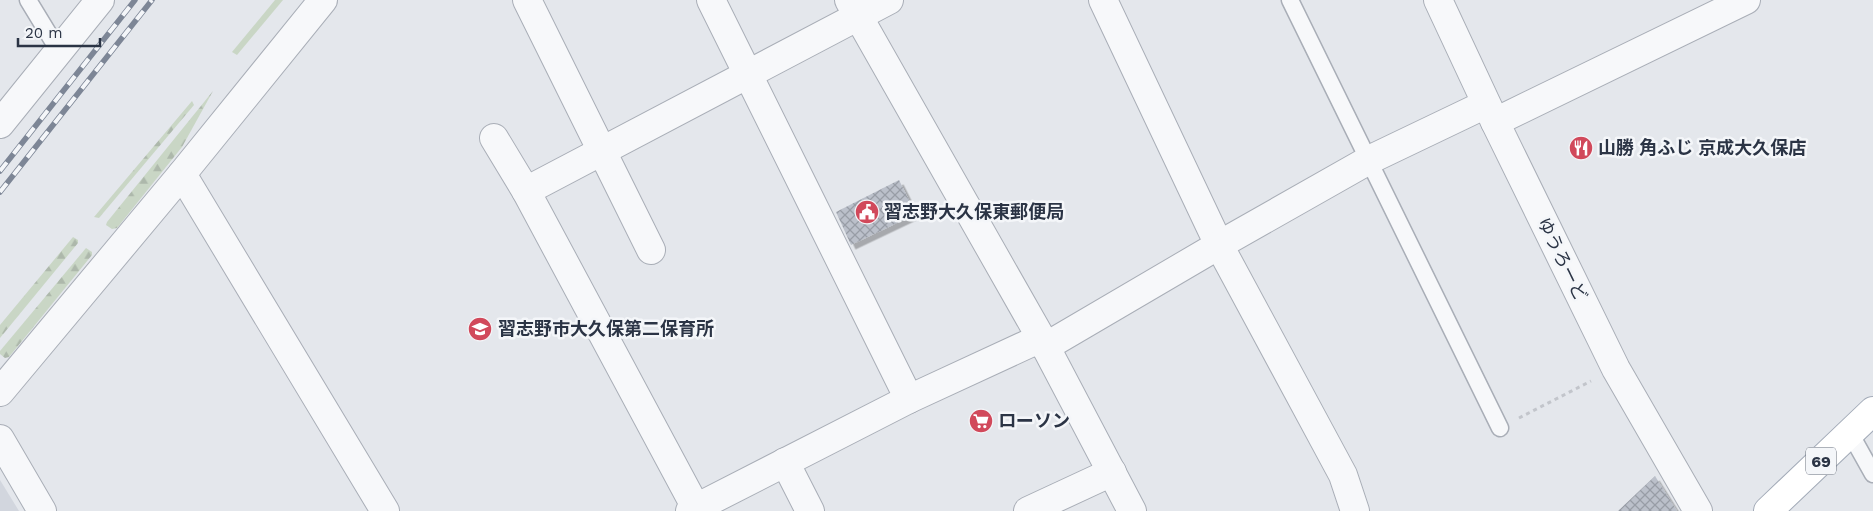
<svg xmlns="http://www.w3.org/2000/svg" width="1873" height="511" viewBox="0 0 1873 511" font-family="'Work Sans','Noto Sans JP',sans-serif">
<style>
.built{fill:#d2d6de}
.grass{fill:#c9d6c5}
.forest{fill:url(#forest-firs)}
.building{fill:url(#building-cross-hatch);filter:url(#shadow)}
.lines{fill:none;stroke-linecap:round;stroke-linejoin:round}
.service-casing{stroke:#a9aeb7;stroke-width:19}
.minor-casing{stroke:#a9aeb7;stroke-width:30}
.tertiary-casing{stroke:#a9aeb7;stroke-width:30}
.primary-casing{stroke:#a3abb8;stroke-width:30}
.path{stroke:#c2c5cb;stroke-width:3;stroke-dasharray:4 4;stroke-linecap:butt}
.service{stroke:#f7f8fa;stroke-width:16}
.minor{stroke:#f7f8fa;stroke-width:28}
.tertiary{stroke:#f7f8fa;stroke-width:28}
.primary{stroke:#fff;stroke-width:28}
.rail-casing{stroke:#7d8696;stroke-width:5.5}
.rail{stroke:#f4f6f9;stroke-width:4;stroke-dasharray:11;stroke-linecap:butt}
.labels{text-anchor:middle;stroke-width:5;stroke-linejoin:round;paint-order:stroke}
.shield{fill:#f4f6f9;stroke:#676e7b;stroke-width:1}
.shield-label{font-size:16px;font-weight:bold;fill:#2b3445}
.poi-label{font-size:18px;font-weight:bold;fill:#2b3445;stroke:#f4f6f9;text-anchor:start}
.street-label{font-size:18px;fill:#2b3445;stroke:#f4f6f9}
</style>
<defs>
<pattern id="forest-firs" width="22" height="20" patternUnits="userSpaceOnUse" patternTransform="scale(1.25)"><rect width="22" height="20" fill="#c9d6c5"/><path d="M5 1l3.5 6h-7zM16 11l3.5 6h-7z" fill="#adb8ab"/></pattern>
<pattern id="building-cross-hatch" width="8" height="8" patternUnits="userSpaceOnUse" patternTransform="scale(1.25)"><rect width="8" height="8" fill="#bbc0ca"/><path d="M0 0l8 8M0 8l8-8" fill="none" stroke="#989da6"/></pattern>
<filter id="shadow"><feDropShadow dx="4.5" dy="4.5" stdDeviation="0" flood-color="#0004"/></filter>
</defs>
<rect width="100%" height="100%" fill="#e4e7ec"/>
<polygon class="built" points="0,480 19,511 0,511"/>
<polygon class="grass" points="275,0 283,0 237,55 232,52"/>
<g class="forest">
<polygon points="213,91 182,147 117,228 112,229 106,225 107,222"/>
<polygon points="192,101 194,105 99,218 94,217"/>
<polygon points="73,237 78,240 78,243 0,338 0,325"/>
<polygon points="86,248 92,252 92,255 9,357 5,358 0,354 0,351"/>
</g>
<g class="building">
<polygon points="899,180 916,214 851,245 836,212"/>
<polygon points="1655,476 1677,511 1618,511"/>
</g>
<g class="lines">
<g class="service-casing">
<g id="service">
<polyline points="28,0 59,51"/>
<polyline points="1290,0 1500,428"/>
<polyline points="1850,433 1873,474"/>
</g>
</g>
<g class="minor-casing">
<g id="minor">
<polyline points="527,0 651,250"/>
<polyline points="711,0 909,399"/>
<polyline points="1103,0 1219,245 1343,475 1355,511"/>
<polyline points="1438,0 1495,122 1616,369 1698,511"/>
<polyline points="1495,122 1746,0"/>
<polyline points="0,124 100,0"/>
<polyline points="494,138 526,191 696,508"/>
<polyline points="182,174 385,511"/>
<polyline points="526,191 889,0"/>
<polyline points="1045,347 1219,245 1369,160 1486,104"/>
<polyline points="785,462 810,511"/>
<polyline points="690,511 909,399 1041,338"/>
<polyline points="1028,511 1112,472"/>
</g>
</g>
<g class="tertiary-casing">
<g id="tertiary">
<polyline points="849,0 1041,338 1132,511"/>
<polyline points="0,392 182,174 323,0"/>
<polyline points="0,439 42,511"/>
</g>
</g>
<g class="primary-casing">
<polyline id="primary" points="1768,511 1873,411"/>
</g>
<polyline class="path" points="1519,418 1591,381"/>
<use href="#service" class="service"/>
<use href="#minor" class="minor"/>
<use href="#tertiary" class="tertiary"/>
<use href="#primary" class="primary"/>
<g class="rail-casing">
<g id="rail">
<polyline points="0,171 135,0"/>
<polyline points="0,192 152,0"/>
</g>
</g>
<use href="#rail" class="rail"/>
</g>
<defs>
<g id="restaurant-disc" transform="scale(1.25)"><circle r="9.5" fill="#d1495b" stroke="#f4f6f9"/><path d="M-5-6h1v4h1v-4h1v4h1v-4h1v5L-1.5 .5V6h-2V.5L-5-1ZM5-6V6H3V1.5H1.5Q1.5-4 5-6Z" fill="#fff"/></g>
<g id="civic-disc" transform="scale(1.25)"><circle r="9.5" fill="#d1495b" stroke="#f4f6f9"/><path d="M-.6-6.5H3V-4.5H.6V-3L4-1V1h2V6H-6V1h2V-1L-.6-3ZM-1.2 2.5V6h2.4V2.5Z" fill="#fff"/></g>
<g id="school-disc" transform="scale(1.25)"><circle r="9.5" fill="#d1495b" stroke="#f4f6f9"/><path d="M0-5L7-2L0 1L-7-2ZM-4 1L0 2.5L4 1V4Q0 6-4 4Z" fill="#fff"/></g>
<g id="supermarket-disc" transform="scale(1.25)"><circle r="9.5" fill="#d1495b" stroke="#f4f6f9"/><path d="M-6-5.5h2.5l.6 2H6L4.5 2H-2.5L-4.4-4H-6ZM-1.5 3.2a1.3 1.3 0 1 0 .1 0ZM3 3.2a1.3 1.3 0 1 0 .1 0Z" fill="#fff"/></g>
</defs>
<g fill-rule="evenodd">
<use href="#restaurant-disc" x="1581" y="148"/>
<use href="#civic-disc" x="867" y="212"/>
<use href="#school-disc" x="480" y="329"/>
<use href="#supermarket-disc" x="981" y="421"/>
</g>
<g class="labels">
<rect class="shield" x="1806" y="447.5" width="30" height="27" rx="4"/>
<g class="shield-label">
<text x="1821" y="467">69</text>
</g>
<g class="poi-label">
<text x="1598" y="154">山勝 角ふじ 京成大久保店</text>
<text x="884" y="218">習志野大久保東郵便局</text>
<text x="498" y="335">習志野市大久保第二保育所</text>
<text x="998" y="427">ローソン</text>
</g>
<g class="street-label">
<text transform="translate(1562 259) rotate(64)" y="6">ゆうろーど</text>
</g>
</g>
<path d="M18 38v8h82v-8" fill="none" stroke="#2b3445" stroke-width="2.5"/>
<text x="25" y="38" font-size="15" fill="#2b3445" stroke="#f4f6f9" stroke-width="4" paint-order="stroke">20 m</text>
</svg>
